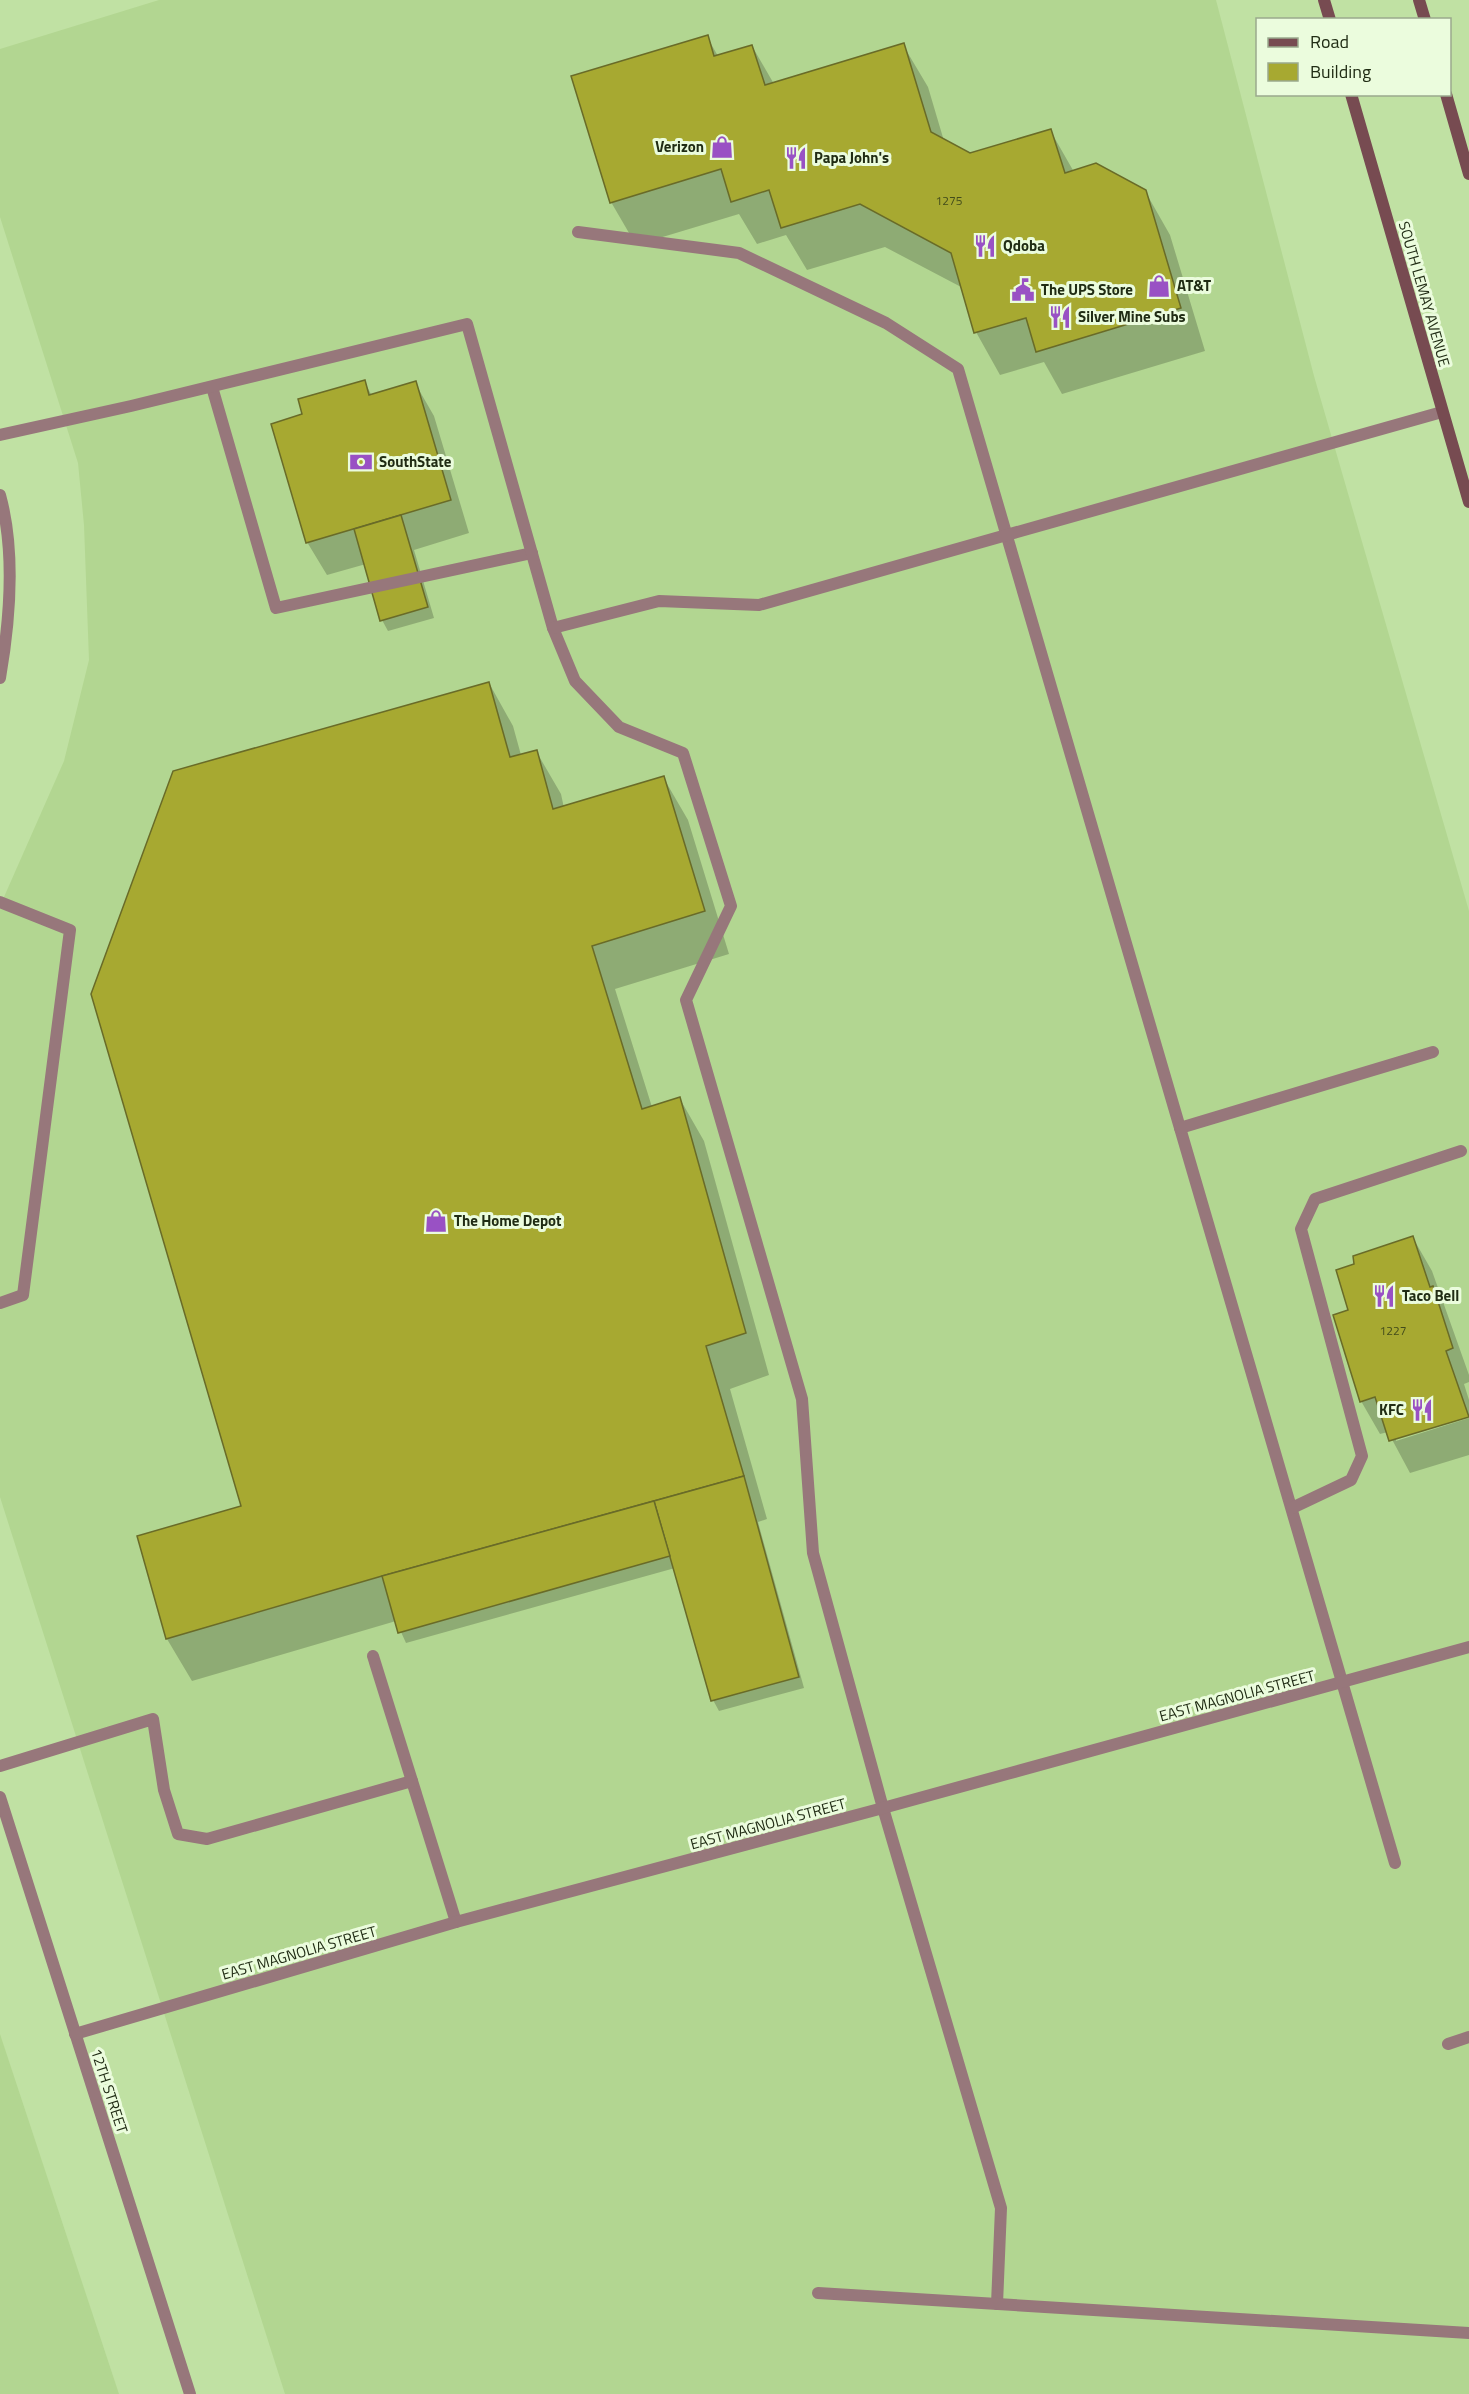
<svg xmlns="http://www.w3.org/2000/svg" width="1469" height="2394" viewBox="0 0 1469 2394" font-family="'Titillium Web',sans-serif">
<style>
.built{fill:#b2d691}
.shadow{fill:#0003}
.building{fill:#a7a931;stroke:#696b28;stroke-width:1.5}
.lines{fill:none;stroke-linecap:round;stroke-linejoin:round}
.service{stroke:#97777b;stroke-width:12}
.minor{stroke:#97777b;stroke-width:12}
.secondary{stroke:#774b51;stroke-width:12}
.labels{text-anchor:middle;stroke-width:6;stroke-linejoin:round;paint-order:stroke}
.number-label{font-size:12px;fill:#424b1b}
.poi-label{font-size:15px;font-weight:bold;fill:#202c14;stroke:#ebfcdd;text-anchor:start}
.street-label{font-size:15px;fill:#202c14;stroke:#ebfcdd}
</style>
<rect width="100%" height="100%" fill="#c0e1a3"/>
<g class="built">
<polygon points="159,0 1216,0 1314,376 1469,911 1469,2394 285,2394 0,1497 0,906 64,761 89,660 84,525 78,463 0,217 0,49"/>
<polygon points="0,2034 119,2394 0,2394"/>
</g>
<g class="shadow">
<polygon points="707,37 718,56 752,46 774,84 903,45 928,87 944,141 970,155 1050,130 1074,172 1145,191 1170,235 1205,351 1062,394 1044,362 1000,375 976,332 963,288 885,247 807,270 786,235 757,244 739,214 636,245 611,202"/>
<polygon points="364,381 372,396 415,383 434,416 469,533 414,550 434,618 388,631 382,620 366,564 327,575 307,542 304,415"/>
<polygon points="489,683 513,726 521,755 536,751 561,794 564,808 663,777 688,820 729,954 615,989 652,1107 680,1099 704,1141 769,1375 730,1389 767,1519 758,1522 804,1688 719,1711 713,1700 675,1568 406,1643 396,1621 192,1681 167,1639 243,1507"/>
<polygon points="1413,1238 1432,1271 1469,1375 1469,1382 1464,1384 1469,1400 1469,1415 1396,1437 1396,1441 1469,1418 1469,1455 1410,1473 1388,1432 1380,1434 1361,1401 1350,1311"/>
</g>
<g class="building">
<polygon points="708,35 714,56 752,45 765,85 904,43 931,132 970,153 1051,129 1065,173 1096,163 1146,190 1181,308 1036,352 1026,318 974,333 951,253 860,204 781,228 769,190 731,202 721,169 610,203 571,76"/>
<polygon points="365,380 369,395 416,381 451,500 306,543 271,424 302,414 298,399"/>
<polygon points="401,515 428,607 380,621 354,529"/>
<polygon points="489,682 510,757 537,750 553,809 664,776 705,911 592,946 642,1109 680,1097 746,1333 706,1346 744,1476 382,1576 166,1639 137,1536 241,1506 91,994 173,771"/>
<polygon points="1413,1236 1430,1287 1433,1286 1453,1348 1446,1351 1469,1417 1389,1441 1375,1397 1360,1402 1333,1315 1348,1310 1336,1270 1354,1264 1353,1256"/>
<polygon points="744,1476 799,1677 711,1701 654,1501"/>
<polygon points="654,1501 670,1556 398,1633 382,1576"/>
</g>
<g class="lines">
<g class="service">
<polyline points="578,232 739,253 886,323 958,369 1395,1863"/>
<polyline points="212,387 276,608 532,553"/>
<polyline points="0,435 131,406 467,324 553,628 575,681 619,727 683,753 731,906 686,1000 802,1399 813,1553 883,1808 1001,2208 997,2304"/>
<polyline points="553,628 659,601 759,605 1442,412"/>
<polyline points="0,902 70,930 23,1295 0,1303"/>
<polyline points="1180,1128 1433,1052"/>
<polyline points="1292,1508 1351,1480 1362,1456 1301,1229 1315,1199 1461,1151"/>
<polyline points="373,1656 456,1922"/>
<polyline points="0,1766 153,1719 164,1790 178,1834 207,1839 412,1781"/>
<polyline points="1448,2044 1469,2037"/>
<polyline points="818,2293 1469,2333"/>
</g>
<g class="minor">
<path d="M0 495C16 553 10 620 0 678"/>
<polyline points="0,1797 190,2394"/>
<polyline points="75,2034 456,1922 883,1808 1469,1647"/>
</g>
<g class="secondary">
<polyline points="1324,0 1330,20"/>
<polyline points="1419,0 1425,20"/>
<polyline points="1351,94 1469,502"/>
<polyline points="1446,94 1469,174"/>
</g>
</g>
<defs>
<g id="shop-bare" transform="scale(1.8)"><path d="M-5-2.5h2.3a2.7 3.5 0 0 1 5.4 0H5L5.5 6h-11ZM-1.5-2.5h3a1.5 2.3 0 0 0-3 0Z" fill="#9951c4" stroke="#ebfcdd" stroke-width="2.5" paint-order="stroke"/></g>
<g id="restaurant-bare" transform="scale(1.8)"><path d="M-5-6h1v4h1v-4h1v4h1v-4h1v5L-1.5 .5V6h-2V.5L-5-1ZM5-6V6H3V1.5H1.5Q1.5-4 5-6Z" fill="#9951c4" stroke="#ebfcdd" stroke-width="2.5" paint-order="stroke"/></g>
<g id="civic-bare" transform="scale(1.8)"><path d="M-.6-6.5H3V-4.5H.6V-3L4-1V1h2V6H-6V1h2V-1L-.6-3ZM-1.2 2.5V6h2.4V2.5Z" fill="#9951c4" stroke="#ebfcdd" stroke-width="2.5" paint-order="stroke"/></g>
<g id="bank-bare" transform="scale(1.8)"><path d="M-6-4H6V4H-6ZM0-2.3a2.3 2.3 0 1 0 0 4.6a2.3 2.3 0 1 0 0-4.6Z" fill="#9951c4" stroke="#ebfcdd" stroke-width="2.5" paint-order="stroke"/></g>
</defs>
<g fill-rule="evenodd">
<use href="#shop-bare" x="722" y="147"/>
<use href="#restaurant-bare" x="796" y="158"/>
<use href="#restaurant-bare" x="985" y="246"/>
<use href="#shop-bare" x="1159" y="286"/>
<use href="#civic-bare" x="1023" y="290"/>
<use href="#restaurant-bare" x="1060" y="317"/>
<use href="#bank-bare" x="361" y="462"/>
<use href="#shop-bare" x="436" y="1221"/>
<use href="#restaurant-bare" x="1384" y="1296"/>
<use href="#restaurant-bare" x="1422" y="1410"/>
</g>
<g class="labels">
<g class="number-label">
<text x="949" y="205">1275</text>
<text x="1393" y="1335">1227</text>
</g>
<g class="poi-label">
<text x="704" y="152" text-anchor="end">Verizon</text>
<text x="814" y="163">Papa John's</text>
<text x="1003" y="251">Qdoba</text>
<text x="1177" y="291">AT&amp;T</text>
<text x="1041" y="295">The UPS Store</text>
<text x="1078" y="322">Silver Mine Subs</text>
<text x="379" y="467">SouthState</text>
<text x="454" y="1226">The Home Depot</text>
<text x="1402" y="1301">Taco Bell</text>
<text x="1404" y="1415" text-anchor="end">KFC</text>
</g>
<g class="street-label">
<text transform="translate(1424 294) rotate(74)" y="5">SOUTH LEMAY AVENUE</text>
<text transform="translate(1237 1696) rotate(-15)" y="5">EAST MAGNOLIA STREET</text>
<text transform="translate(768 1824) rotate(-15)" y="5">EAST MAGNOLIA STREET</text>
<text transform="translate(299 1953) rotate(-16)" y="5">EAST MAGNOLIA STREET</text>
<text transform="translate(109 2091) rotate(72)" y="5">12TH STREET</text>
</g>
</g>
<rect x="1256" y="18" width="195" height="78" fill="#ebfcdd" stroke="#9aa98d" stroke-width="1.5"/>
<rect x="1268" y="38" width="30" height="9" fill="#774b51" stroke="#9aa98d" stroke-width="1.5"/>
<text x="1310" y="48" font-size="18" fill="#202c14">Road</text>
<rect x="1268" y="63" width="30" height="18" fill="#a7a931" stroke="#9aa98d" stroke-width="1.5"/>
<text x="1310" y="78" font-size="18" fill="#202c14">Building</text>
</svg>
